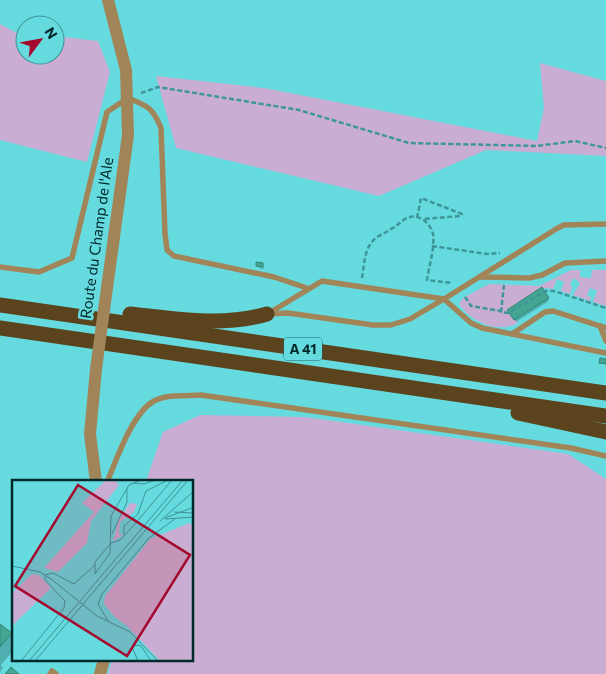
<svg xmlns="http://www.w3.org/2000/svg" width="606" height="674" viewBox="0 0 606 674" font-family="Commissioner,sans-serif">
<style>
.green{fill:#c9add2}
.shadow{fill:#0003}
.building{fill:#44a592;stroke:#318575}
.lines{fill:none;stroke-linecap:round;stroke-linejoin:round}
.path{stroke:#3f9699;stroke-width:2.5;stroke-dasharray:5 2.5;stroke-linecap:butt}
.service{stroke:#a18559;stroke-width:5.5}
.tertiary{stroke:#a18559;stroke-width:12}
.motorway{stroke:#5a431d;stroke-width:15}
.tertiary-bridge{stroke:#a18559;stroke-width:12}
.labels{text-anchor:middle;stroke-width:5;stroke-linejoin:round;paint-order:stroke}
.shield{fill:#66dbdf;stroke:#1f5e60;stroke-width:1}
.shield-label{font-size:14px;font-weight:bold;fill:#01282a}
.street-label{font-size:15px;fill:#01282a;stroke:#66dbdf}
.inset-road{fill:none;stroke:#3e9397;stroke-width:1}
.view{fill:#a5082e;fill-opacity:0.15;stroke:#a5082e;stroke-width:2.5}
.inset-edge{fill:none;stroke:#01282a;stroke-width:2.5}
</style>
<rect width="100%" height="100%" fill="#66dbdf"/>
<g class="green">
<polygon points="0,24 15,32 25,33 25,55 55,55 55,36 98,41 110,72 87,162 0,140"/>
<polygon points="540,63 606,81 606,156 486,150 379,196 176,148 156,76 264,88 537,141 544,108"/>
<path d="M571 270H580V277L591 278 592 270H606V306L593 302 597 291 590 288 587 296 591 297 590 301 573 295 580 283 574 278 570 283 572 288 570 294 561 291 564 282 557 279 553 289 543 288 507 311 518 323C498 334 471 322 459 304L463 298 489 284 539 286Z"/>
<polygon points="200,415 305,417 568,454 606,479 606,674 108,674 112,660 192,660 192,482 146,481 163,432"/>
</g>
<g class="shadow">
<polygon points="263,264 264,269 259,268 257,266"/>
<polygon points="542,289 549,301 516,322 509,310"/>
<polygon points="0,625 11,634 14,638 14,650 1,665 3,668 0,672"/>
</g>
<g class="building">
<polygon points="256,262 263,263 263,267 256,266"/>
<polygon points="542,287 549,298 514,320 507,310"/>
<polygon points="600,358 606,359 606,364 599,363"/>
<polygon points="0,624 12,633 0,647"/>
<polygon points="11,667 19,674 5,674"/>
</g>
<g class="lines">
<g class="path">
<polyline points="141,93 158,87 299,110 409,143 537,146 575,141 606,148"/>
<polyline points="417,218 421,198 462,214 460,216 423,219"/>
<polyline points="432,246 487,254 500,253"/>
<path d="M362 278C364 267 364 251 372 242 377 235 385 234 391 229 397 226 401 221 407 218 418 213 430 222 433 234 435 248 429 266 427 280L452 283"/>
<polyline points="504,285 501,312 508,313 545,291 554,291 606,308"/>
<polyline points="465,297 471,306 501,311"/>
</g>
<g class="service">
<path d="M0 267 39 272 72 258 107 112 128 98C148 106 153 108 161 128L165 234 167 250 174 256 274 277 307 288"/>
<polyline points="480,277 529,278 542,275 565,263 606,261"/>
<polyline points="269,313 322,281 444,299 471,323 482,328 606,353"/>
<polyline points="269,314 288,313 373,325 391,325 410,319 444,299 556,229 564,225 606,224"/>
<polyline points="600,326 606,341"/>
<polyline points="512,334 545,312 553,311 606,328"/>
<path d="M107 482C117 459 132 413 154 401 167 394 186 396 201 395L571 448 606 456"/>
<polyline points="50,674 52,671 56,674"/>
</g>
<g class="tertiary">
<polyline points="107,288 128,135 126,70 108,0"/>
<polyline points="96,369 90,434 96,482"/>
<polyline points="100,674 104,660"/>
</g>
<g class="motorway">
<polyline points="0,305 606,393"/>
<path d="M130 314C175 319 223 327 267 314"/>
<polyline points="0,328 606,416"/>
<polyline points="518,413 606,432"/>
</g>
<polyline class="tertiary-bridge" points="96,369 107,288"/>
</g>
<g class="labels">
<rect class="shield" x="284" y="337.5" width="38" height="23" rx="4"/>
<g class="shield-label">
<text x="303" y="354">A 41</text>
</g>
<g class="street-label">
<text transform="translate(97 238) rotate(-82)" y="5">Route du Champ de l'Ale</text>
</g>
</g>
<g transform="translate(12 480)">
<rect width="181" height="181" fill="#66dbdf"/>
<path d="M94 0H103L107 5 79 41 75 63 46 92 32 88 82 32 70 23ZM118 23 125 24 122 32 108 42 107 54 111 55 101 61 107 39ZM177 43 181 46V181H148L115 146 103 137 92 124 93 116 138 59ZM20 94 27 95 39 108 0 146V113Z" fill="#c9add2"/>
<path class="inset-road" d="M122 3 132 4 143 0M162 32 182 33M153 38 182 27M153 39 182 37M148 41 182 11M100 54 115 22V9M112 55V46L126 34 134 11 156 0M0 86 28 92 39 99 85 136 118 152 146 181M83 94V82L99 63 108 60 122 45 160 0M83 94 98 73 99 36 117 5 129 0M33 95 41 93 62 104 83 85M96 141 86 124 90 114 137 58 164 38M9 181 52 128 53 121 33 100V96M17 181 171 0M23 181 176 0M126 181 120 167 124 165 129 166 139 181"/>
<path class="view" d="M66 5 178 75 115 176 3 106Z"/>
<rect width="181" height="181" class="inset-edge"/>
</g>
<g transform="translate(40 40) rotate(58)"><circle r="24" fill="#66dbdf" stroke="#3e9397"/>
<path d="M0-4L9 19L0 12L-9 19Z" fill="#a5082e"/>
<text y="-8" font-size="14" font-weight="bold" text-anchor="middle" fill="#01282a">N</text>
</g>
</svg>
